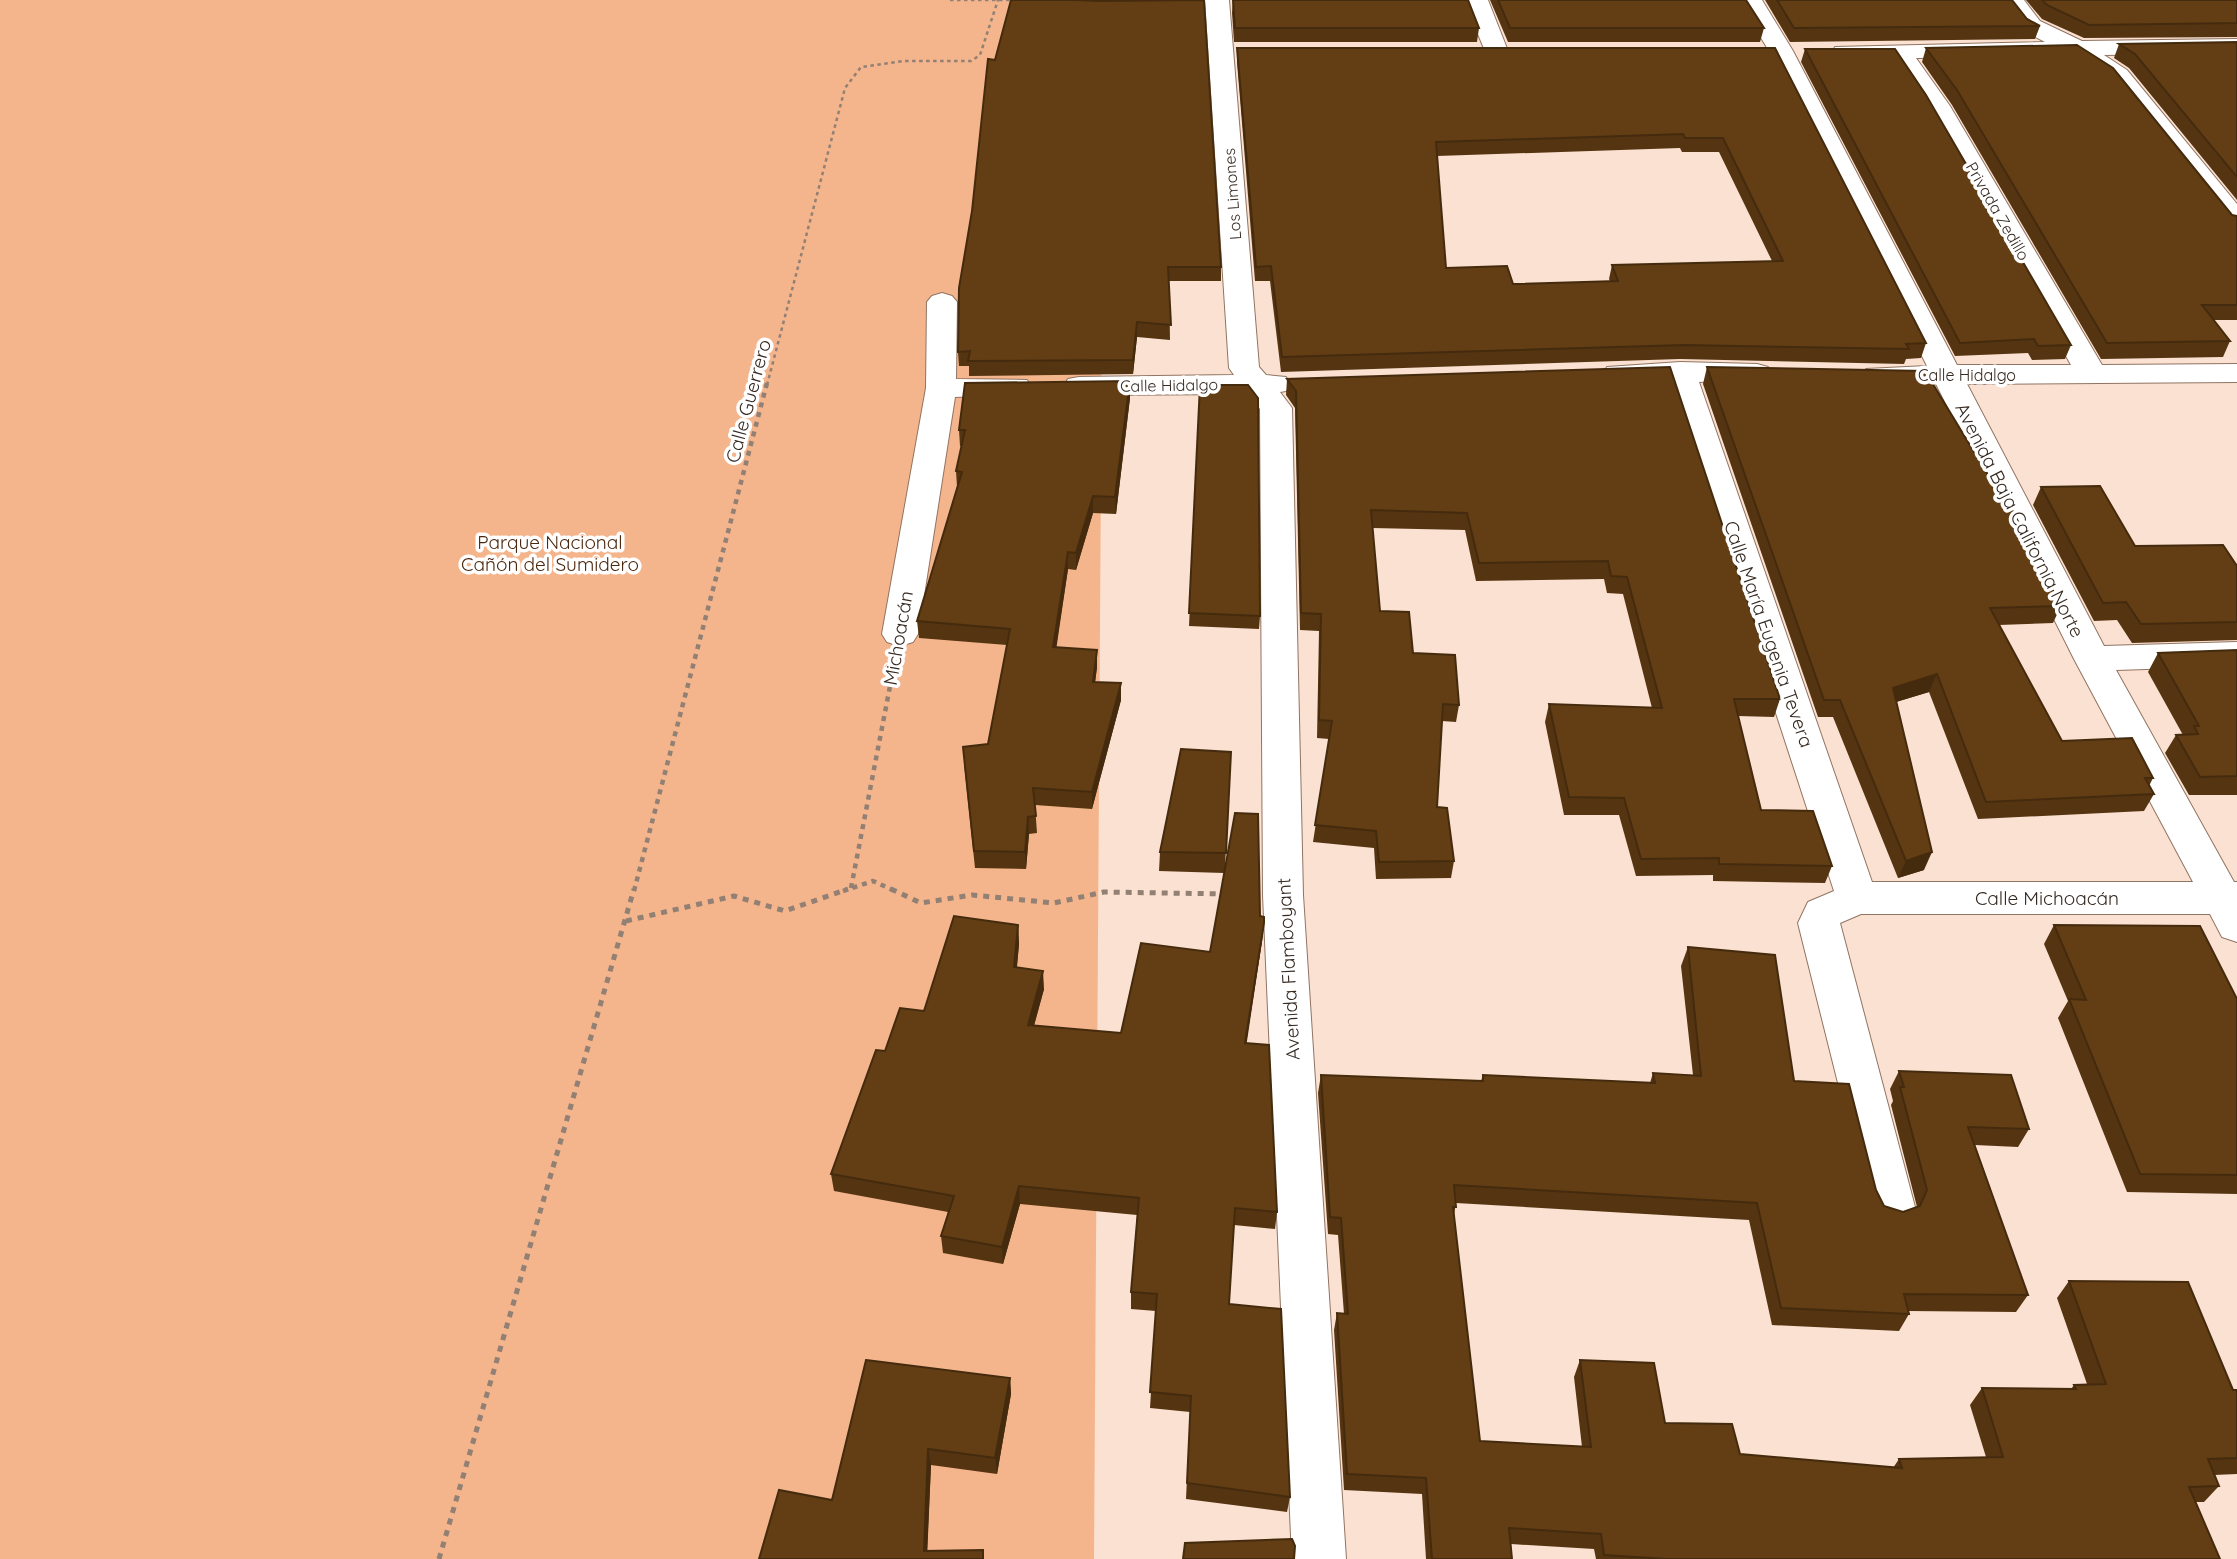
<svg xmlns="http://www.w3.org/2000/svg" width="2237" height="1559" viewBox="0 0 2237 1559" font-family="Quicksand,sans-serif">
<style>
.green{fill:#f4b58c}
.lines{fill:none;stroke-linecap:round;stroke-linejoin:round}
.street-casing{stroke:#917462;stroke-width:2}
.path-far2{stroke:#928074;stroke-width:2.5;stroke-dasharray:3.5 3.5;stroke-linecap:butt}
.path-far1{stroke:#928074;stroke-width:4.5;stroke-dasharray:5 5;stroke-linecap:butt}
.path{stroke:#928074;stroke-width:5;stroke-dasharray:6 6;stroke-linecap:butt}
.street{fill:#fff;fill-rule:evenodd}
.wall{fill:#553511;fill-rule:evenodd}
.shaded-wall{fill:#452b0e}
.building{fill:#633e14;stroke:#452b0e;stroke-width:2;fill-rule:evenodd}
.labels{text-anchor:middle;stroke-width:7;stroke-linejoin:round;paint-order:stroke}
.far-street-label{font-size:16px;fill:#352921;stroke:#fff}
.street-label{font-size:19px;fill:#352921;stroke:#fff}
.park-label{font-size:19px;fill:#4b2911;stroke:#fff}
</style>
<rect width="100%" height="100%" fill="#fbe1d1"/>
<polygon class="green" points="0,0 1104,0 1094,1559 0,1559"/>
<g class="lines">
<g class="street-casing">
<g id="street">
<polygon points="1205,0 1229,0 1259,367 1266,375 1286,377 1290,384 1286,391 1280,392 1292,408 1303,895 1346,1559 1292,1559 1263,895 1260,409 1248,394 1079,395 1068,393 1064,386 1068,379 1079,377 1234,375 1229,368"/>
<polygon points="1464,0 1488,0 1508,51 1505,56 1487,56"/>
<polygon points="1738,0 1762,0 1793,51 1957,365 2071,365 1924,106 1892,59 1835,57 1832,52 1835,47 2045,42 2024,31 2000,0 2024,0 2040,21 2082,41 2237,39 2237,53 2104,55 2127,70 2237,204 2237,230 2227,228 2109,80 2072,56 1916,58 1950,106 2102,365 2237,364 2237,382 1967,384 2104,646 2237,642 2237,666 2116,670 2234,882 2237,882 2237,942 2222,937 2210,914 1861,914 1840,923 1915,1207 1909,1221 1892,1227 1875,1221 1869,1207 1798,923 1808,902 1834,891 1668,382 1607,379 1603,373 1607,367 1680,362 1757,364 1768,367 1772,373 1768,379 1699,382 1872,882 2193,882 2074,659 1936,384 1866,381 1862,375 1866,369 1927,366 1769,51"/>
<polygon points="942,293 952,296 957,302 956,379 1027,380 1031,387 1027,394 955,397 918,634 913,642 900,646 887,642 882,634 926,388 927,302 932,296"/>
</g>
</g>
<g class="path-far2">
<polyline points="950,0 1015,0"/>
<polyline points="1077,0 1176,0"/>
<polyline points="767,385 845,88 861,67 904,61 971,61 980,55 998,0"/>
</g>
<g class="path-far1">
<polyline points="851,888 892,676"/>
<polyline points="634,891 767,383"/>
<polyline points="843,891 873,881 895,891"/>
</g>
<g class="path">
<polyline points="891,889 921,903 972,895 1054,903 1104,892 1227,894"/>
<polyline points="626,921 734,896 785,911 848,889"/>
<polyline points="439,1559 634,889"/>
</g>
<use href="#street" class="street"/>
</g>
<g class="wall">
<polygon points="1233,0 1479,28 1477,42 1234,42 1232,13"/>
<polygon points="1490,0 1746,0 1764,28 1760,42 1508,42"/>
<polygon points="1765,0 2012,0 2027,19 2040,26 2035,39 1790,42"/>
<polygon points="2026,0 2237,0 2237,37 2084,38 2042,19"/>
<polygon points="2237,42 2237,200 2129,68 2114,58 2119,44"/>
<path d="M1237 48H1775L1926 343 1921 358 1906 359 1904 364 1680 359 1281 372 1270 281H1255L1237 62ZM1680 148 1682 152H1719L1772 261 1612 265 1609 279 1610 281 1513 284 1446 268 1437 156Z"/>
<polygon points="1926,48 2232,215 2237,216 2237,320 2214,320 2230,341 2223,357 2101,359 1952,105 1922,62"/>
<polygon points="1805,49 2071,345 2065,359 2032,360 2028,353 1955,356 1801,62"/>
<polygon points="995,60 1221,267 1221,281 1169,281 1170,340 1137,337 1133,374 969,376 969,366 959,366 958,352 972,211"/>
<polygon points="1670,367 1780,699 1774,717 1738,716 1761,810 1832,866 1825,883 1713,881 1713,875 1636,876 1619,815 1564,815 1545,722 1549,704 1652,708 1623,594 1607,593 1604,579 1476,581 1465,530 1372,528 1380,611 1413,653 1459,705 1456,722 1442,721 1437,807 1454,861 1451,878 1376,879 1374,848 1313,842 1329,739 1317,738 1319,631 1300,630 1295,408 1286,395 1287,379"/>
<polygon points="1707,367 2061,606 2053,623 1999,625 2062,741 2153,778 2149,786 2154,794 2144,811 1978,819 1929,692 1896,702 1924,870 1898,878 1833,717 1818,717 1703,384"/>
<polygon points="1200,385 1260,616 1259,629 1189,626"/>
<polygon points="1130,398 1116,514 1093,513 1076,570 1068,569 1056,647 1097,650 1097,667 1095,682 1121,700 1092,809 1035,805 1037,833 1029,834 1026,869 975,868 964,764 988,744 1007,645 919,638 917,621 957,487 956,471 962,446 960,446 959,430"/>
<polygon points="2041,487 2135,546 2237,566 2237,640 2132,643 2117,620 2094,621 2033,505"/>
<polygon points="2237,650 2237,795 2189,795 2165,753 2176,735 2183,735 2148,672 2158,653"/>
<polygon points="1231,752 1225,867 1264,923 1262,941 1246,1043 1277,1212 1275,1229 1234,1225 1229,1304 1290,1497 1287,1512 1186,1499 1190,1412 1150,1408 1156,1311 1131,1309 1131,1292 1137,1215 1020,1204 1003,1264 943,1253 941,1236 948,1212 834,1191 831,1174 885,1051 924,1011 1018,925 1019,944 1017,967 1044,989 1034,1026 1121,1033 1210,952 1224,873 1159,871 1160,852"/>
<polygon points="2054,925 2237,999 2237,1194 2127,1192 2058,1018 2068,1001 2044,944"/>
<polygon points="1688,947 1794,1081 1876,1190 1884,1206 1903,1212 1917,1207 1891,1105 1893,1101 1890,1089 1899,1071 2029,1129 2018,1147 1975,1145 2028,1295 2016,1312 1908,1311 1909,1314 1899,1331 1772,1325 1749,1220 1456,1203 1454,1215 1480,1441 1582,1447 1574,1377 1580,1360 1665,1423 1740,1454 1893,1468 1899,1459 1986,1457 1970,1405 1982,1388 2071,1389 2074,1385 2087,1384 2057,1298 2069,1281 2233,1390 2237,1390 2237,1474 2214,1475 2219,1486 2204,1502 2196,1502 2220,1559 1596,1559 1594,1549 1511,1544 1512,1559 1426,1559 1422,1494 1344,1490 1334,1330 1337,1313 1344,1314 1338,1235 1328,1234 1318,1093 1321,1075 1481,1081 1483,1075 1650,1083 1653,1073 1693,1075 1681,966"/>
<polygon points="1010,1378 1011,1394 997,1474 931,1465 927,1551 759,1559 832,1500"/>
</g>
<g class="shaded-wall">
<polygon points="1137,322 1137,337 1133,374 1133,360"/>
<polygon points="1130,381 1130,398 1116,514 1115,497"/>
<polygon points="1093,496 1093,513 1076,570 1076,553"/>
<polygon points="1068,552 1068,569 1054,664 1053,647"/>
<polygon points="1097,650 1097,667 1093,699 1093,682"/>
<polygon points="1937,674 1929,692 1886,705 1893,688"/>
<polygon points="1121,683 1121,700 1092,809 1092,792"/>
<polygon points="1028,817 1029,834 1026,869 1025,852"/>
<polygon points="1932,852 1924,870 1898,878 1906,861"/>
<polygon points="1264,923 1262,941 1244,1061 1245,1043"/>
<polygon points="1018,925 1019,944 1015,985 1014,967"/>
<polygon points="1043,971 1044,989 1029,1043 1028,1025"/>
<polygon points="1019,1186 1020,1204 1003,1264 1002,1247"/>
<polygon points="1010,1378 1011,1394 997,1474 995,1458"/>
<polygon points="928,1449 931,1465 927,1559 924,1551"/>
</g>
<g class="building">
<polygon points="1011,0 1075,0 1100,1 1204,0 1221,267 1168,267 1171,325 1137,322 1133,360 968,361 970,351 958,352 959,288 972,211 988,59 995,60"/>
<polygon points="1233,0 1468,0 1479,28 1235,28"/>
<polygon points="1498,0 1746,0 1764,28 1510,28"/>
<polygon points="1777,0 2012,0 2027,19 2040,26 1794,28"/>
<polygon points="2042,0 2237,0 2237,23 2089,25 2047,5"/>
<polygon points="2237,42 2237,177 2135,54 2119,44"/>
<polygon points="2077,45 2113,68 2232,215 2237,216 2237,305 2202,305 2230,341 2107,343 1957,90 1926,48"/>
<path d="M1237 48H1775L1926 343 1906 344 1909 349 1684 345 1282 357 1271 266 1256 267ZM1683 134 1685 138H1723L1783 261 1612 265 1618 281 1513 284 1507 266 1446 268 1436 142Z"/>
<polygon points="1805,49 1895,49 1926,95 2071,345 2038,346 2034,339 1960,343"/>
<polygon points="1670,367 1780,699 1734,699 1761,810 1813,811 1832,866 1719,864 1719,858 1641,859 1624,798 1569,797 1549,704 1662,708 1627,577 1611,576 1608,561 1479,563 1467,513 1371,510 1380,611 1409,612 1413,653 1455,655 1459,705 1443,704 1437,807 1447,808 1454,861 1379,862 1376,831 1315,825 1332,721 1319,720 1321,614 1301,613 1296,391 1287,379"/>
<polygon points="1707,367 1925,371 1996,488 2001,488 2061,606 1990,608 2062,741 2132,738 2153,778 2145,778 2154,794 1986,802 1937,674 1893,688 1932,852 1906,861 1840,700 1824,700"/>
<polygon points="1130,381 1115,497 1093,496 1076,553 1068,552 1053,647 1097,650 1093,682 1121,683 1092,792 1033,788 1036,816 1028,817 1025,852 974,851 963,747 988,744 1010,629 917,621 962,472 956,471 965,430 959,430 965,383"/>
<polygon points="1200,385 1248,385 1258,398 1260,616 1189,613"/>
<polygon points="2100,486 2135,546 2223,545 2237,566 2237,622 2141,624 2126,602 2103,603 2041,487"/>
<polygon points="2237,650 2237,776 2200,777 2176,735 2198,734 2194,726 2199,726 2158,653"/>
<polygon points="1181,749 1231,752 1226,853 1160,852"/>
<polygon points="1235,813 1258,814 1260,916 1264,917 1264,923 1245,1043 1269,1045 1277,1212 1235,1208 1229,1304 1281,1309 1290,1497 1187,1483 1191,1396 1150,1392 1157,1294 1131,1292 1139,1198 1019,1186 1002,1247 941,1236 954,1196 831,1174 876,1050 885,1051 900,1008 924,1011 954,916 1018,925 1014,967 1043,971 1028,1025 1121,1033 1141,943 1210,952"/>
<polygon points="2054,925 2200,926 2237,999 2237,1175 2140,1174 2069,999 2086,1000"/>
<polygon points="1688,947 1775,955 1794,1081 1849,1084 1876,1190 1884,1206 1903,1212 1920,1206 1927,1190 1900,1087 1904,1087 1899,1071 2011,1075 2029,1129 1968,1127 2028,1295 1904,1294 1909,1314 1781,1308 1757,1203 1454,1185 1456,1207 1453,1207 1480,1441 1591,1447 1580,1360 1654,1363 1665,1423 1732,1424 1740,1454 1902,1468 1899,1459 2003,1457 1982,1388 2076,1389 2074,1385 2106,1384 2069,1281 2188,1282 2233,1390 2237,1390 2237,1458 2208,1459 2219,1486 2189,1487 2220,1559 1666,1559 1604,1555 1601,1534 1509,1528 1512,1559 1432,1559 1426,1478 1347,1474 1337,1313 1348,1314 1341,1218 1330,1217 1321,1075 1483,1081 1483,1075 1655,1083 1653,1073 1701,1076"/>
<polygon points="866,1360 1010,1378 995,1458 928,1449 924,1551 983,1550 983,1559 759,1559 779,1490 832,1500"/>
<polygon points="1292,1539 1295,1546 1294,1559 1183,1559 1185,1543"/>
</g>
<g class="labels">
<g class="far-street-label">
<text transform="translate(1232 194) rotate(-94)" y="6">Los Limones</text>
<text transform="translate(1998 211) rotate(60)" y="6">Privada Zedillo</text>
<text x="1967" y="381">Calle Hidalgo</text>
<text transform="translate(1169 385) rotate(-1)" y="6">Calle Hidalgo</text>
</g>
<g class="street-label">
<text transform="translate(748 401) rotate(-75)" y="7">Calle Guerrero</text>
<text transform="translate(2020 520) rotate(63)" y="7">Avenida Baja California Norte</text>
<text transform="translate(1769 634) rotate(71)" y="7">Calle María Eugenia Tevera</text>
<text transform="translate(898 638) rotate(-80)" y="7">Michoacán</text>
<text x="2047" y="905">Calle Michoacán</text>
<text transform="translate(1288 969) rotate(-93)" y="7">Avenida Flamboyant</text>
</g>
<g class="park-label">
<text x="550" y="549">Parque Nacional<tspan x="550" dy="22">Cañón del Sumidero</tspan></text>
</g>
</g>
</svg>
